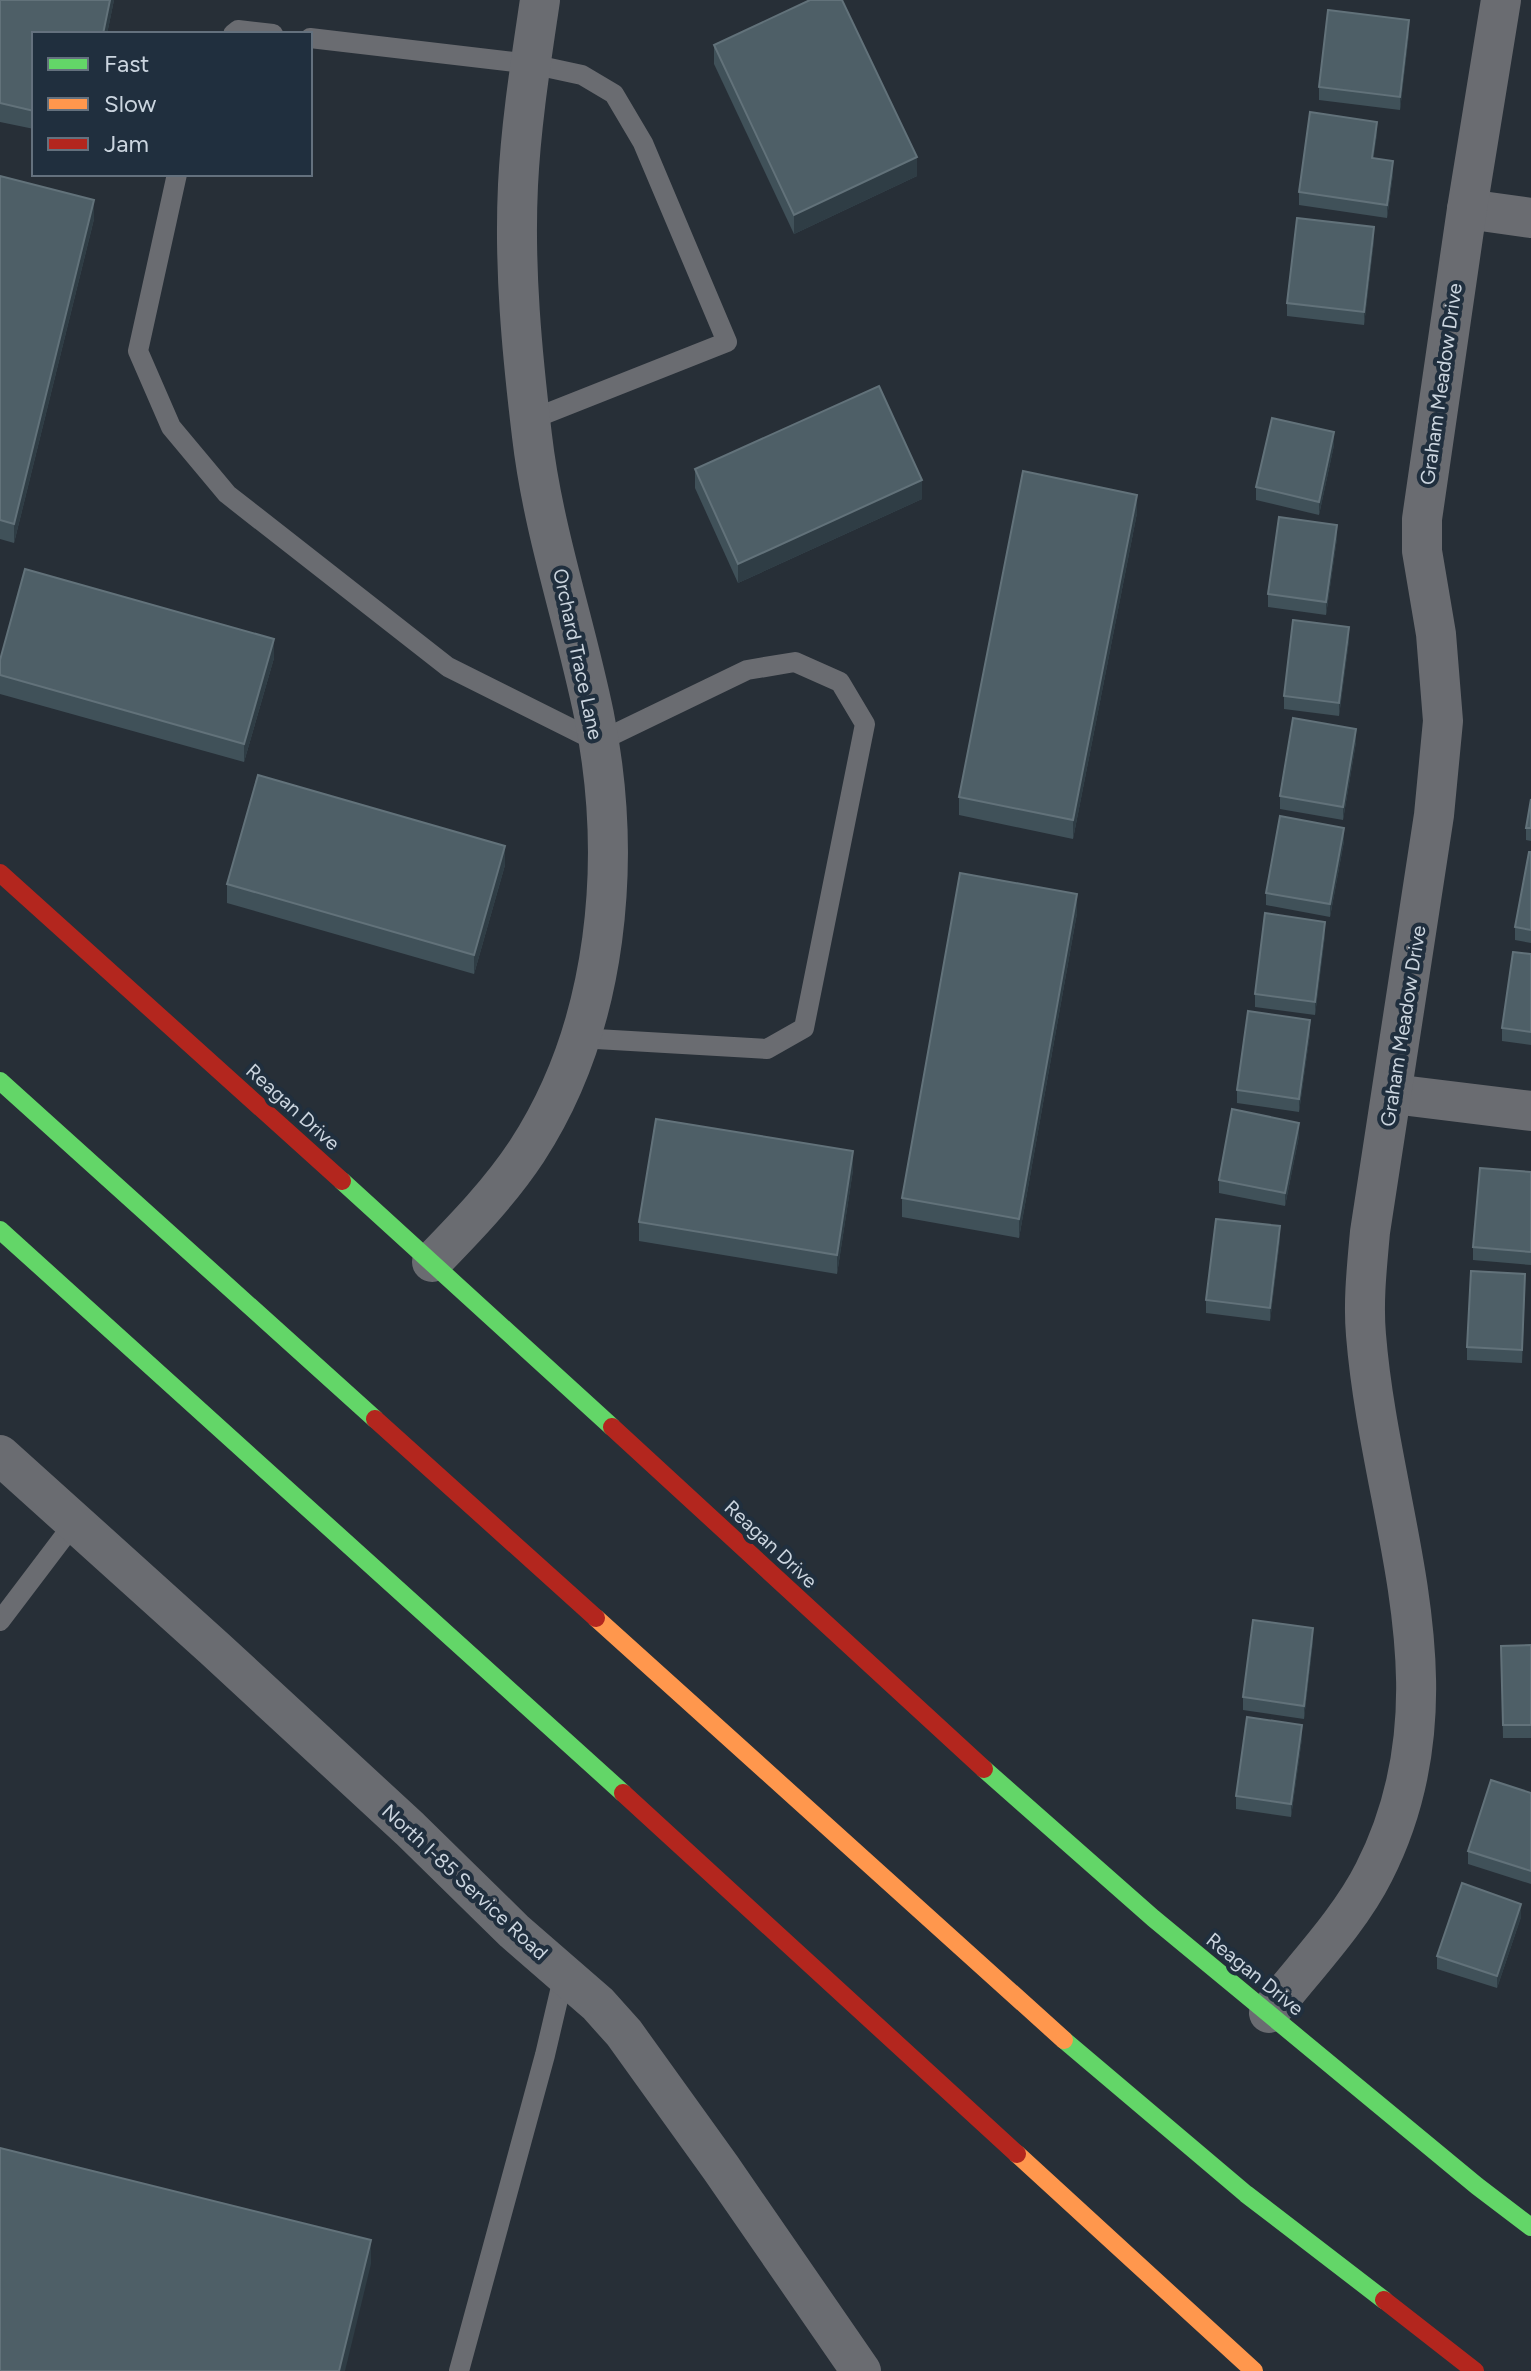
<svg xmlns="http://www.w3.org/2000/svg" width="1531" height="2371" viewBox="0 0 1531 2371" font-family="Figtree,sans-serif">
<style>
.lines{fill:none;stroke-linecap:round;stroke-linejoin:round}
.lane{stroke:#6a6c71;stroke-width:20}
.street{stroke:#6a6c71;stroke-width:40}
.fast{stroke:#63d668;stroke-width:18}
.slow{stroke:#ff974d;stroke-width:18}
.jam{stroke:#b3261e;stroke-width:18}
.wall{fill:#405159}
.shaded-wall{fill:#2f3d45}
.building{fill:#4e5f67;stroke:#62727a;stroke-width:2}
.labels{text-anchor:middle;stroke-width:8;stroke-linejoin:round;paint-order:stroke}
.street-label{font-size:20px;fill:#cbd5df;stroke:#202f3e}
</style>
<rect width="100%" height="100%" fill="#272f37"/>
<g class="lines">
<g class="lane">
<polyline points="233,34 238,30 273,34"/>
<polyline points="310,38 531,64 582,75 614,94 643,143 727,342 530,420"/>
<polyline points="177,174 138,351 171,427 227,494 448,667 598,742 747,670 795,662 840,682 865,724 804,1028 767,1049 579,1038"/>
<polyline points="0,1621 75,1522"/>
<polyline points="459,2371 545,2055 564,1974"/>
</g>
<g class="street">
<polyline points="1467,209 1531,218"/>
<polyline points="1393,1094 1531,1111"/>
<path d="M432 1262C466 1227 500 1192 527 1151 609 1025 623 859 594 715 575 622 543 531 532 436 522 353 514 269 518 185 521 123 531 61 540 0"/>
<polyline points="0,1455 214,1648 410,1829 514,1931 598,2004 624,2033 721,2168 861,2371"/>
<path d="M1269 2013C1303 1969 1349 1922 1374 1872 1466 1691 1381 1520 1366 1335 1363 1301 1367 1266 1370 1232L1434 815 1443 721 1436 634 1422 551V519L1467 209 1501 0"/>
</g>
<g class="fast">
<polyline points="0,1081 375,1419"/>
<polyline points="342,1181 612,1427"/>
<polyline points="0,1230 623,1793"/>
<polyline points="984,1769 1153,1918 1477,2186 1531,2227"/>
<polyline points="1064,2040 1246,2194 1384,2300"/>
</g>
<g class="slow">
<polyline points="596,1618 1064,2040"/>
<polyline points="1017,2154 1254,2371"/>
</g>
<g class="jam">
<polyline points="0,873 342,1181"/>
<polyline points="375,1419 596,1618"/>
<polyline points="612,1427 984,1769"/>
<polyline points="623,1793 1017,2154"/>
<polyline points="1384,2300 1475,2371"/>
</g>
</g>
<g class="wall">
<polygon points="0,0 114,0 107,34 34,34 34,129 0,122"/>
<polygon points="1409,33 1400,110 1319,100 1319,87"/>
<polygon points="714,45 917,176 794,234 714,64"/>
<polygon points="1377,134 1373,158 1393,174 1387,218 1299,205 1299,192"/>
<polygon points="0,176 94,219 14,543 0,539"/>
<polygon points="1374,240 1364,325 1287,316 1287,303"/>
<polygon points="1334,445 1319,515 1256,500 1256,487"/>
<polygon points="695,469 922,499 738,583 695,488"/>
<polygon points="1137,513 1073,839 959,815 959,797"/>
<polygon points="1337,538 1326,615 1268,607 1268,594"/>
<polygon points="1349,640 1339,716 1284,709 1284,696"/>
<polygon points="274,658 244,762 0,694 0,660"/>
<polygon points="1356,742 1343,820 1280,809 1280,796"/>
<polygon points="1531,799 1531,841 1526,840 1526,828"/>
<polygon points="1344,841 1330,917 1266,905 1266,893"/>
<polygon points="1531,852 1531,943 1515,940 1515,927"/>
<polygon points="505,865 474,974 227,903 227,884"/>
<polygon points="1077,913 1019,1238 902,1217 902,1198"/>
<polygon points="1325,935 1315,1015 1255,1007 1255,994"/>
<polygon points="1531,954 1531,1045 1502,1041 1502,1028"/>
<polygon points="1310,1033 1299,1112 1237,1103 1237,1090"/>
<polygon points="1299,1136 1285,1206 1219,1193 1219,1180"/>
<polygon points="853,1170 837,1274 639,1241 639,1222"/>
<polygon points="1531,1172 1531,1265 1473,1260 1473,1247"/>
<polygon points="1280,1239 1270,1321 1206,1313 1206,1300"/>
<polygon points="1525,1287 1522,1363 1467,1360 1467,1347"/>
<polygon points="1313,1641 1304,1719 1243,1710 1243,1697"/>
<polygon points="1531,1645 1531,1738 1503,1738 1501,1646"/>
<polygon points="1302,1738 1291,1817 1236,1809 1236,1796"/>
<polygon points="1531,1793 1531,1884 1468,1864 1468,1851"/>
<polygon points="1521,1917 1497,1988 1437,1969 1437,1956"/>
</g>
<g class="shaded-wall">
<polygon points="110,0 114,0 107,34 103,34"/>
<polygon points="1409,20 1409,33 1400,110 1400,97"/>
<polygon points="1377,122 1377,134 1372,171 1372,158"/>
<polygon points="917,157 917,176 794,234 794,215"/>
<polygon points="1393,161 1393,174 1387,218 1387,205"/>
<polygon points="94,200 94,219 14,543 14,524"/>
<polygon points="1374,227 1374,240 1364,325 1364,312"/>
<polygon points="1334,432 1334,445 1319,515 1319,502"/>
<polygon points="922,480 922,499 738,583 738,564"/>
<polygon points="1137,495 1137,513 1073,839 1073,820"/>
<polygon points="1337,525 1337,538 1326,615 1326,602"/>
<polygon points="1349,627 1349,640 1339,716 1339,703"/>
<polygon points="274,639 274,658 244,762 244,744"/>
<polygon points="1356,729 1356,742 1343,820 1343,807"/>
<polygon points="1344,828 1344,841 1330,917 1330,904"/>
<polygon points="505,846 505,865 474,974 474,955"/>
<polygon points="1077,894 1077,913 1019,1238 1019,1219"/>
<polygon points="1325,922 1325,935 1315,1015 1315,1002"/>
<polygon points="1310,1020 1310,1033 1299,1112 1299,1099"/>
<polygon points="1299,1123 1299,1136 1285,1206 1285,1193"/>
<polygon points="853,1151 853,1170 837,1274 837,1255"/>
<polygon points="1280,1226 1280,1239 1270,1321 1270,1308"/>
<polygon points="1313,1628 1313,1641 1304,1719 1304,1706"/>
<polygon points="1302,1725 1302,1738 1291,1817 1291,1804"/>
<polygon points="1521,1904 1521,1917 1497,1988 1497,1976"/>
<polygon points="371,2240 371,2264 345,2371 339,2371"/>
</g>
<g class="building">
<polygon points="0,0 110,0 103,34 34,34 34,111 0,103"/>
<polygon points="810,0 842,0 917,157 794,215 714,45"/>
<polygon points="1328,10 1409,20 1400,97 1319,87"/>
<polygon points="1310,112 1377,122 1372,158 1393,161 1387,205 1299,192"/>
<polygon points="0,176 94,200 14,524 0,520"/>
<polygon points="1297,218 1374,227 1364,312 1287,303"/>
<polygon points="879,386 922,480 738,564 695,469"/>
<polygon points="1272,418 1334,432 1319,502 1256,487"/>
<polygon points="1023,471 1137,495 1073,820 959,797"/>
<polygon points="1279,517 1337,525 1326,602 1268,594"/>
<polygon points="25,569 274,639 244,744 0,675 0,660"/>
<polygon points="1293,620 1349,627 1339,703 1284,696"/>
<polygon points="1293,718 1356,729 1343,807 1280,796"/>
<polygon points="258,775 505,846 474,955 227,884"/>
<polygon points="1531,799 1531,828 1526,828"/>
<polygon points="1280,816 1344,828 1330,904 1266,893"/>
<polygon points="1529,852 1531,852 1531,930 1515,927"/>
<polygon points="960,873 1077,894 1019,1219 902,1198"/>
<polygon points="1265,913 1325,922 1315,1002 1255,994"/>
<polygon points="1513,952 1531,954 1531,1032 1502,1028"/>
<polygon points="1248,1011 1310,1020 1299,1099 1237,1090"/>
<polygon points="1232,1109 1299,1123 1285,1193 1219,1180"/>
<polygon points="656,1119 853,1151 837,1255 639,1222"/>
<polygon points="1480,1168 1531,1172 1531,1252 1473,1247"/>
<polygon points="1216,1219 1280,1226 1270,1308 1206,1300"/>
<polygon points="1471,1271 1525,1274 1522,1350 1467,1347"/>
<polygon points="1253,1620 1313,1628 1304,1706 1243,1697"/>
<polygon points="1531,1645 1531,1725 1503,1725 1501,1646"/>
<polygon points="1247,1717 1302,1725 1291,1804 1236,1796"/>
<polygon points="1491,1780 1531,1793 1531,1871 1468,1851"/>
<polygon points="1462,1883 1521,1904 1497,1976 1437,1956"/>
<polygon points="0,2148 371,2240 339,2371 0,2371"/>
</g>
<g class="labels">
<g class="street-label">
<text transform="translate(1441 384) rotate(-82)" y="7">Graham Meadow Drive</text>
<text transform="translate(578 654) rotate(78)" y="7">Orchard Trace Lane</text>
<text transform="translate(1403 1026) rotate(-81)" y="7">Graham Meadow Drive</text>
<text transform="translate(293 1107) rotate(42)" y="7">Reagan Drive</text>
<text transform="translate(771 1544) rotate(43)" y="7">Reagan Drive</text>
<text transform="translate(465 1882) rotate(43)" y="7">North I-85 Service Road</text>
<text transform="translate(1255 1974) rotate(39)" y="7">Reagan Drive</text>
</g>
</g>
<rect x="32" y="32" width="280" height="144" fill="#202f3e" stroke="#64717e" stroke-width="2"/>
<rect x="48" y="58" width="40" height="12" fill="#63d668" stroke="#64717e" stroke-width="2"/>
<text x="104" y="72" font-size="24" fill="#cbd5df">Fast</text>
<rect x="48" y="98" width="40" height="12" fill="#ff974d" stroke="#64717e" stroke-width="2"/>
<text x="104" y="112" font-size="24" fill="#cbd5df">Slow</text>
<rect x="48" y="138" width="40" height="12" fill="#b3261e" stroke="#64717e" stroke-width="2"/>
<text x="104" y="152" font-size="24" fill="#cbd5df">Jam</text>
</svg>
